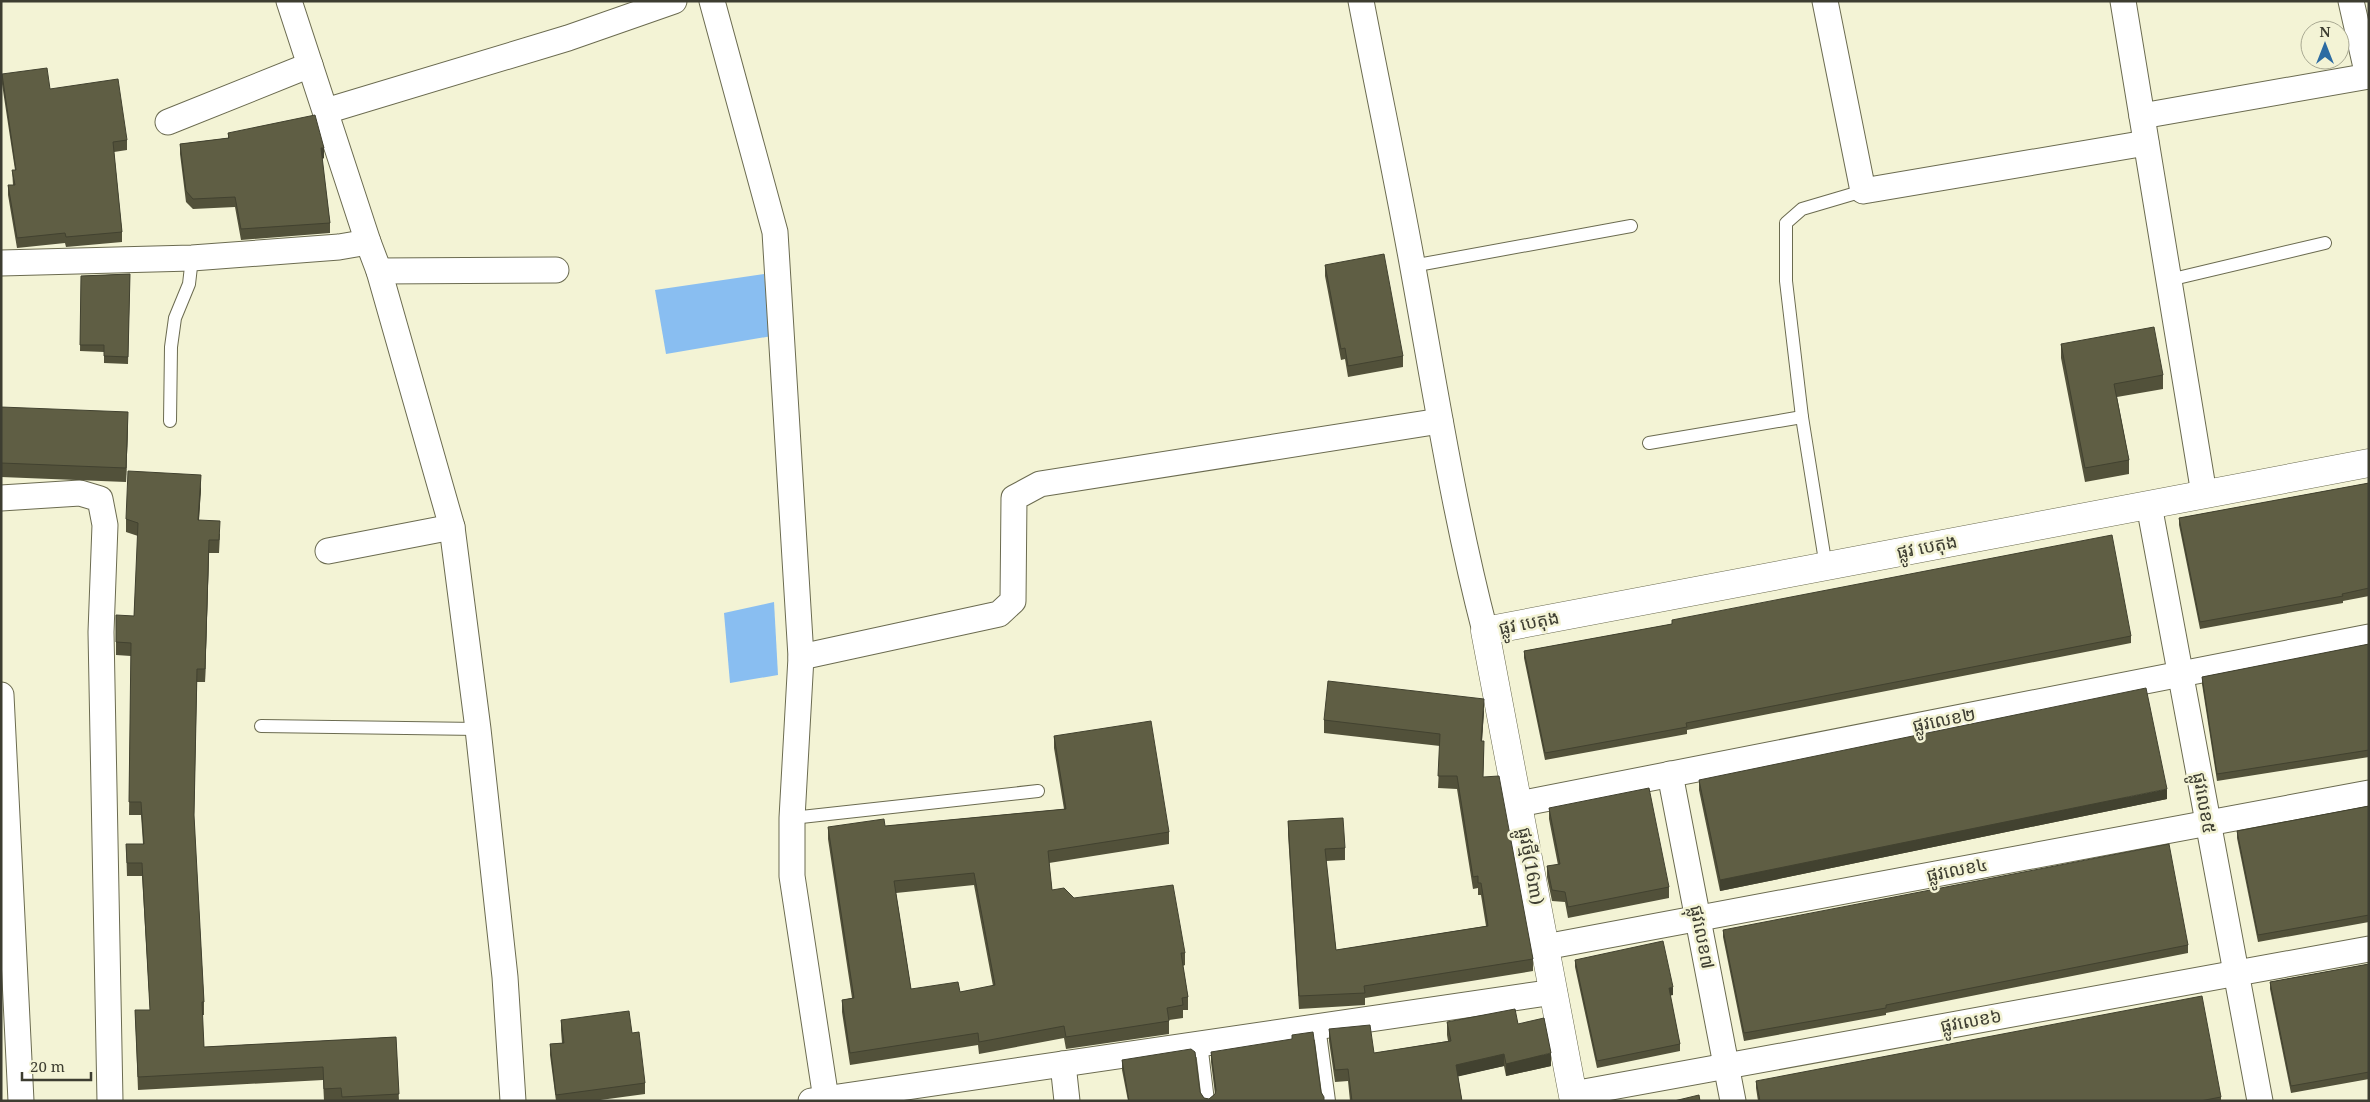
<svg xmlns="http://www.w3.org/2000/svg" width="2370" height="1102" viewBox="0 0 2370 1102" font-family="'Noto Serif','Noto Sans Khmer',serif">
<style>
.water{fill:#89bef1}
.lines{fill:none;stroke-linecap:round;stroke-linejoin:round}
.service-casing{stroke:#6b6b50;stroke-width:14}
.minor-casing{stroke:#6b6b50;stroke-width:27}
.tertiary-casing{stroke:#6b6b50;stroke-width:29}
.service{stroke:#fff;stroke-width:12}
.minor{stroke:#fff;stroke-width:25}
.tertiary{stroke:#fff;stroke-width:28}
.wall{fill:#52513a;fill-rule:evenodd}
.shaded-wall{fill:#424230}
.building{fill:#5f5e44;stroke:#424230;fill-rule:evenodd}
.labels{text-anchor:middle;stroke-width:5;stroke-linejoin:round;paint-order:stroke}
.street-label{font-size:18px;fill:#3d3d31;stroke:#f3f3d5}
</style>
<rect width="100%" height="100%" fill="#f3f3d5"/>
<g class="water">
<polygon points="764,274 772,336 666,354 655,290"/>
<polygon points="774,602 778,675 730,683 724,613"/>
</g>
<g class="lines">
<g class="service-casing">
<g id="service">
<polyline points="1412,266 1631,226"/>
<polyline points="2169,280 2325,243"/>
<polyline points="170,421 171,347 175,318 189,284 192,258"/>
<polyline points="1649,443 1802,417"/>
<polyline points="1826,567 1802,417 1786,281 1786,223 1802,209 1863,191"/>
<polyline points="261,726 478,729"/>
<polyline points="792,818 1038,791"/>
<polyline points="1319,1026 1329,1101"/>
<polyline points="1201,1043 1208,1101"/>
</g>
</g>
<g class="minor-casing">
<g id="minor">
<polyline points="289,1 368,242 379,271 452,527 478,729 505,977 513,1101"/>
<polyline points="712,1 775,232 801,657 792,818 792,876 826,1099"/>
<path d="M1361 1C1378 90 1397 179 1413 268 1435 389 1454 512 1485 631"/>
<polyline points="1825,1 1863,191 2146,143"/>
<polyline points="2123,1 2204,494"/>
<polyline points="2351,1 2368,76"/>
<polyline points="326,111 568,38 674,1"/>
<polyline points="2142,116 2369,76"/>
<polyline points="168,122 310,65"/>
<polyline points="1,263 192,258 339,247 368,242"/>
<polyline points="379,271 556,270"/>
<polyline points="1,498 80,493 100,499 105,525 101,632 110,1101"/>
<polyline points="2149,505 2260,1101"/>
<polyline points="328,551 452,527"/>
<polyline points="801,657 999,614 1013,601 1014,498 1040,484 1440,421"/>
<polyline points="1,695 21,1101"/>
<polyline points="1670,774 1733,1101"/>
<polyline points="1519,804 2369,637"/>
<polyline points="1545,947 2369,793"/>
<polyline points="1063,1064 1067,1101"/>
<polyline points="1573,1094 2369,949"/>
<polyline points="811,1101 1554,992"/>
</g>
</g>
<g class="tertiary-casing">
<polyline id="tertiary" points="1574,1101 1485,631 2369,463"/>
</g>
<use href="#service" class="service"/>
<use href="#minor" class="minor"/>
<use href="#tertiary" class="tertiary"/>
</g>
<g class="wall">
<polygon points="2,74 50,89 127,140 127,150 114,152 122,232 122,242 66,247 65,243 17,248 8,195 8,185 13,185 12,170 15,170 2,84"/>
<polygon points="228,133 324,158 322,159 330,223 330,233 241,240 235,207 193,209 186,202 180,154 180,144 228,138"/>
<polygon points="1325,265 1403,356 1403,367 1348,377 1345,359 1341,360 1325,276"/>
<polygon points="130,274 128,364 104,363 104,352 80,351 81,276"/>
<polygon points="2061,344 2163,375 2163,389 2117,397 2129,460 2129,474 2085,482 2061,358"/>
<polygon points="1,407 128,426 126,482 1,477"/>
<polygon points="2369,483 2369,596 2343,601 2343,603 2200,629 2179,525 2179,518"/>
<polygon points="201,488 199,520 220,534 219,553 209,553 205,682 197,682 194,818 204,1002 204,1015 202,1015 204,1047 396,1037 399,1101 324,1101 323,1080 138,1090 135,1010 150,1010 142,876 127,876 126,844 143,844 141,815 129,815 131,656 116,655 116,630 134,616 138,536 126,532 126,519"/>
<polygon points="1672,620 2131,636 2131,643 1687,730 1687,734 1545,760 1524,658 1524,651 1672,624"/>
<polygon points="2369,644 2369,757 2217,781 2202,684 2202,677"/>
<polygon points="1484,711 1482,741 1484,754 1483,777 1533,959 1533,971 1365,998 1365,1005 1299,1009 1288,834 1288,821 1345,848 1345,860 1326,861 1336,950 1486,926 1481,895 1478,895 1478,888 1473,889 1457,789 1438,788 1440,746 1324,733 1324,720"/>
<path d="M1054 736 1169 832V844L1049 863 1052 890 1074 898 1185 953V965L1183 966 1188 997V1010H1183V1018L1169 1020V1034L1066 1049 1064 1038 979 1054 978 1045 850 1065 842 1012V1000L852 998 828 839V827L885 826 1064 809 1054 748ZM974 885 993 986 960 992 911 989 896 893Z"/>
<polygon points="1699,780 2167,799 1720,891 1699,790"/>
<polygon points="2369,806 2369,922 2258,942 2237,838 2237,831"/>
<polygon points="1549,808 1669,887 1669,898 1568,918 1565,902 1552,901 1547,877 1547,866 1558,865 1549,819"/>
<polygon points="1723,930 2188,945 2188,953 1886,1013 1886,1015 1744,1041 1723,937"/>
<polygon points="1575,960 1673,995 1670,995 1680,1044 1680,1051 1597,1068 1575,967"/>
<polygon points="2369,964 2369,1079 2291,1093 2270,989 2270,982"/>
<polygon points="561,1020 632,1033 645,1083 645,1094 593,1101 556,1101 550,1055 550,1044 562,1043 561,1030"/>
<polygon points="1447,1022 1518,1024 1551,1066 1506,1076 1504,1066 1458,1076 1462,1101 1350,1101 1348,1081 1335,1082 1329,1041 1329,1029 1374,1053 1448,1041 1447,1035"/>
<polygon points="1211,1052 1321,1092 1324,1101 1128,1101 1122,1070 1122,1060 1200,1092 1204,1098 1209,1099 1215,1094 1211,1062"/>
<polygon points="1756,1081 2221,1097 2221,1101 1758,1101 1756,1088"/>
</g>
<g class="shaded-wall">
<polygon points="321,148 324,148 324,158 321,159"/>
<polygon points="128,412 128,426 126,482 126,468"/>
<polygon points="201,475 201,488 198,533 198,520"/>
<polygon points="209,540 209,553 205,682 205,669"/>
<polygon points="1484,699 1484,711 1481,754 1481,741"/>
<polygon points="2167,789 2167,799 1720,891 1720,880"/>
<polygon points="1673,987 1673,995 1669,996 1669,988"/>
<polygon points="1551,1053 1551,1066 1506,1076 1506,1064"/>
<polygon points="1504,1054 1504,1066 1456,1077 1456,1065"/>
</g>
<g class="building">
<polygon points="47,68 50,89 118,79 127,140 113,142 122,232 66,237 65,233 17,238 8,185 15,185 12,170 16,170 2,74"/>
<polygon points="315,115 324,148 321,148 330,223 241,229 235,197 193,199 186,191 180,144 229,138 228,133"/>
<polygon points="1384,254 1403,356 1348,366 1345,348 1341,349 1325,265"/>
<polygon points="130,274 128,357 104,356 104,345 80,345 81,276"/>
<polygon points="2154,327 2163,375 2114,384 2129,460 2085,468 2061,344"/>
<polygon points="1,407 128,412 126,468 1,463"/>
<polygon points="128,471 201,475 198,520 220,521 219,540 209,540 205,669 197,669 194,815 204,1002 202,1002 204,1047 396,1037 399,1094 342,1097 341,1088 324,1089 323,1067 138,1077 135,1010 150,1010 142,863 127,863 126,844 144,844 141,802 129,802 131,643 116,642 116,615 134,616 138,523 126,519"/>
<polygon points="2369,483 2369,588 2342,594 2343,596 2200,622 2179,518"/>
<polygon points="2112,535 2131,636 1686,723 1687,727 1545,753 1524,651 1672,624 1672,620"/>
<polygon points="2369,644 2369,750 2217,774 2202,677"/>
<polygon points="1328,681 1484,699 1481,741 1484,741 1483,777 1499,776 1533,959 1364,986 1365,993 1299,996 1288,821 1343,818 1345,848 1325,849 1336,950 1488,926 1481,883 1478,883 1478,876 1473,877 1457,776 1438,776 1440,734 1324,720"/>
<polygon points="2146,688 2167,789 1720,880 1699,780"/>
<path d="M1151 721 1169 832 1048 851 1052 890 1064 888 1074 898 1173 885 1185 953H1181L1188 997 1182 998 1183 1005 1167 1008 1169 1021 1066 1037 1064 1026 979 1042 978 1033 850 1053 842 1000 854 998 828 827 884 819 885 826 1066 809 1054 736ZM974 873 995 985 960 992 958 982 911 989 894 881Z"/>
<polygon points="1649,788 1669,887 1568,907 1565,892 1552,890 1547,866 1560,864 1549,808"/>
<polygon points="2369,806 2369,915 2258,935 2237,831"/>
<polygon points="2169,844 2188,945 1886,1005 1886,1008 1744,1033 1723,930"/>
<polygon points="1663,941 1673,987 1669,988 1680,1044 1597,1061 1575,960"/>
<polygon points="2369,964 2369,1072 2291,1086 2270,982"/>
<polygon points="2202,996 2221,1097 2200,1101 1760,1101 1756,1081"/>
<polygon points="1515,1009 1518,1024 1544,1018 1551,1053 1506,1064 1504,1054 1456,1065 1462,1101 1352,1101 1348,1069 1335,1070 1329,1029 1370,1025 1374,1053 1451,1041 1447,1022"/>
<polygon points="629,1011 632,1033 639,1032 645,1083 556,1095 550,1044 564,1043 561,1020"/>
<polygon points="1313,1032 1321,1092 1324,1097 1324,1101 1129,1101 1122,1060 1191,1049 1195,1052 1200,1092 1204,1098 1209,1099 1215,1094 1216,1090 1211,1052 1292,1039 1292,1035"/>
<polygon points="1699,1095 1700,1101 1674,1101"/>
</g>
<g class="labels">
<g class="street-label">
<text transform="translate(1927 547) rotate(-11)" y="6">ផ្លូវ បេតុង</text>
<text transform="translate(1529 623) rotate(-11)" y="6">ផ្លូវ បេតុង</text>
<text transform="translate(1944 720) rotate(-11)" y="6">ផ្លូវលេខ២</text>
<text transform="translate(2204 803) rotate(80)" y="6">ផ្លូវលេខ៥</text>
<text transform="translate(1531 866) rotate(80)" y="6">ផ្លូវថ្មី(16m)</text>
<text transform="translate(1957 870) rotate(-11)" y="6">ផ្លូវលេខ៤</text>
<text transform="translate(1702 937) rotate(79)" y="6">ផ្លុវលេខ៧</text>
<text transform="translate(1971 1021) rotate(-10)" y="6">ផ្លូវលេខ៦</text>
</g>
</g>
<rect width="2370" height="1102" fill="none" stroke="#3d3d31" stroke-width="5"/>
<g transform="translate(2325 45)"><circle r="24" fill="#f3f3d5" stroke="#aaaa93"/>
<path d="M0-4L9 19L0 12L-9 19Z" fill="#2c6ba2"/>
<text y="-8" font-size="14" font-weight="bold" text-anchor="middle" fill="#3d3d31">N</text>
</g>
<path d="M22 1072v8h69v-8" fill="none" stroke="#3d3d31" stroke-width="2.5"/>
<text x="30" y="1072" font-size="15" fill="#3d3d31" stroke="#f3f3d5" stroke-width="4" paint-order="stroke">20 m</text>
</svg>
